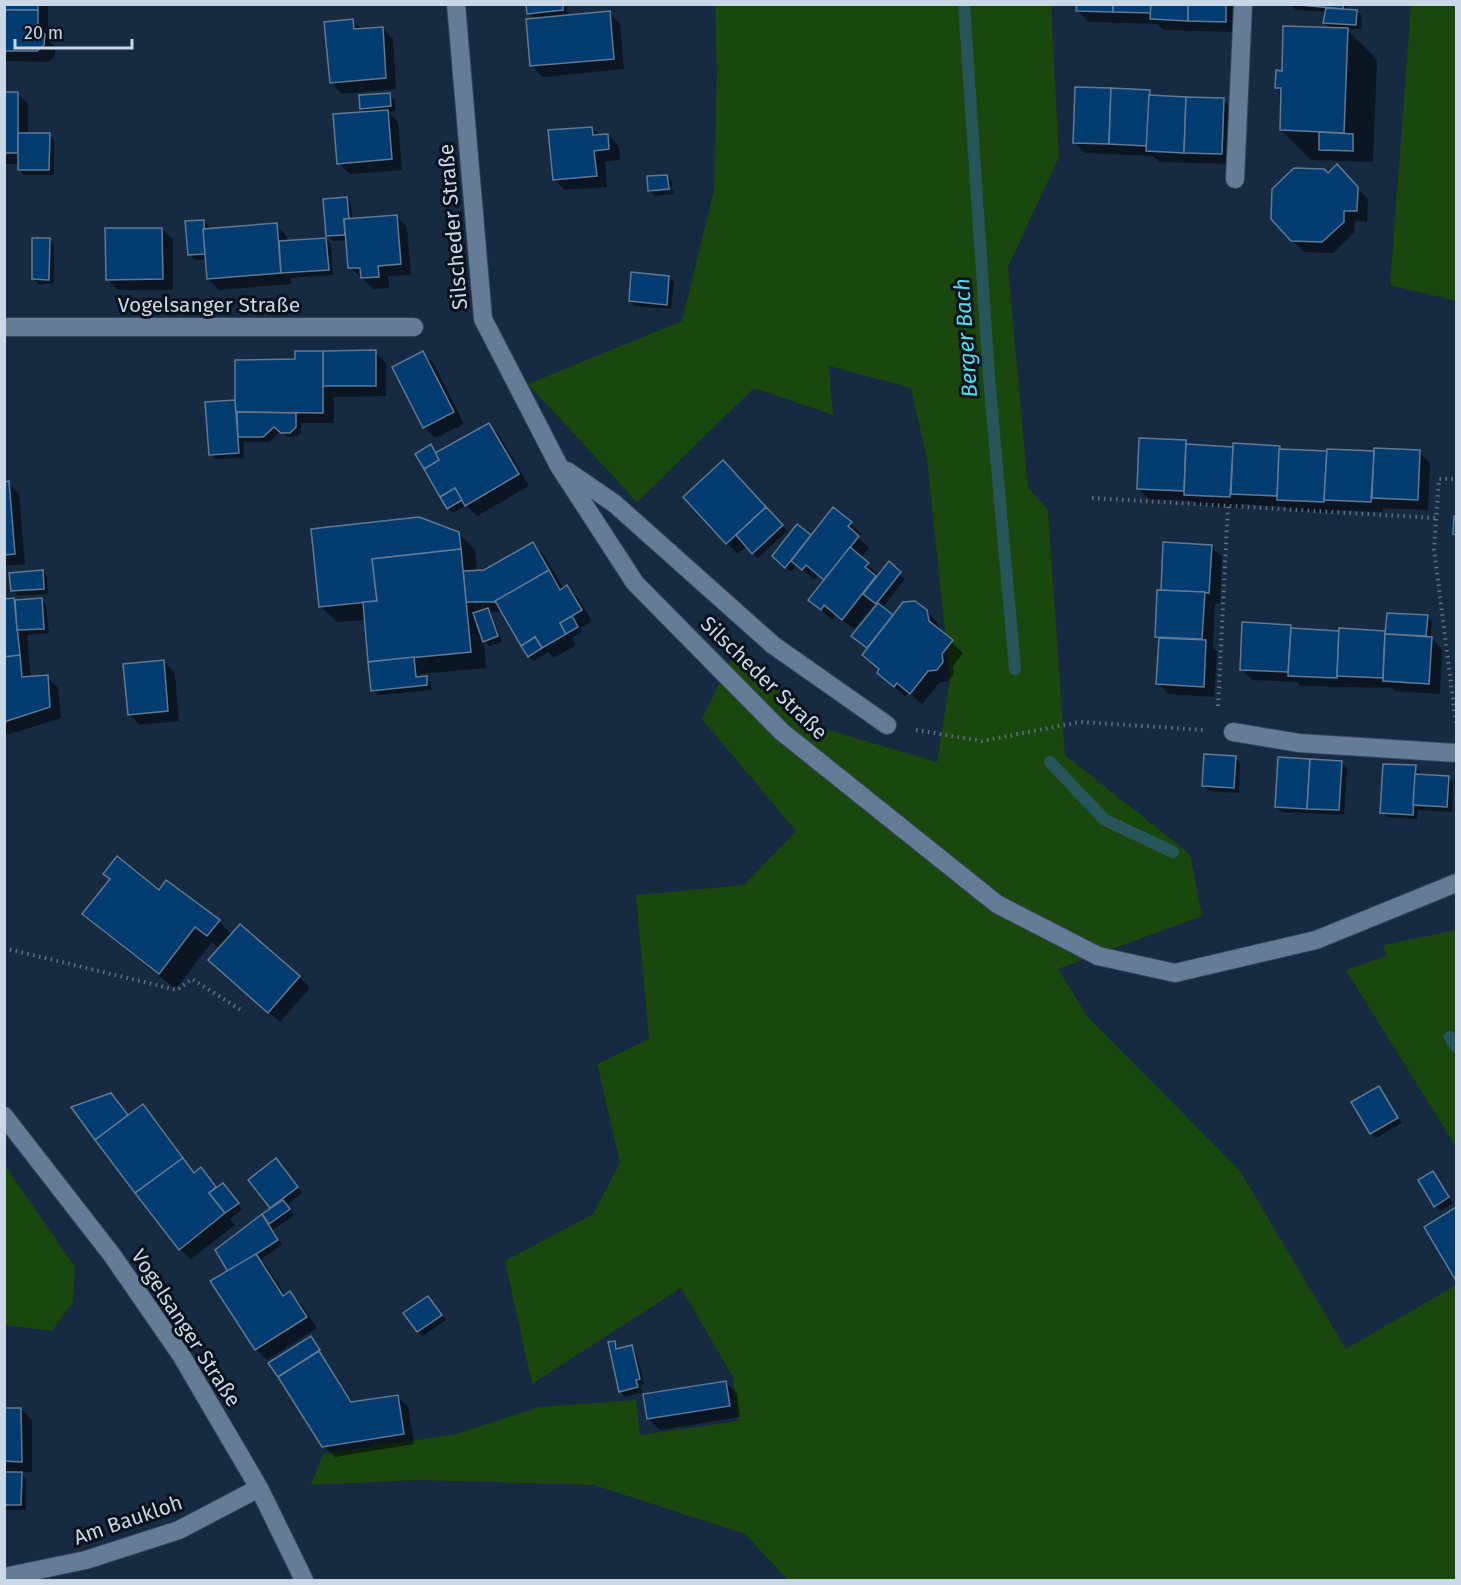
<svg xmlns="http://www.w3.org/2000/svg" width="1461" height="1585" viewBox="0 0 1461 1585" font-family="'Fira Sans',sans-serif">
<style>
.green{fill:#1a470d}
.shadow{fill:#0007}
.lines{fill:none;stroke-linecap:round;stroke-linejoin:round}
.stream{stroke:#27565a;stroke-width:12}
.building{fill:#023c70;stroke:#627993;stroke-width:1.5}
.minor-casing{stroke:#354559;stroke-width:20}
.path{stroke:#607185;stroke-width:4;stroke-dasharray:1.5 4.5;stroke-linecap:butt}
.minor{stroke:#657c97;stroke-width:18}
.labels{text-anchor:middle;stroke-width:6;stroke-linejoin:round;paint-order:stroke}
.street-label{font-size:21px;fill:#cad7e6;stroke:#09121c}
.water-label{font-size:22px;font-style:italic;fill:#45e3ef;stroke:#09121c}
</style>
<rect width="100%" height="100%" fill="#162a41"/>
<g class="green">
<polygon points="715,5 1051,5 1059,157 1008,267 1028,487 1048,510 1065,755 1190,854 1202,916 1058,969 1087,1016 1240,1171 1346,1349 1456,1285 1456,1580 788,1580 745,1534 594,1485 418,1480 311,1485 323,1454 456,1434 539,1407 636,1400 640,1435 738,1421 733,1377 681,1288 532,1384 505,1261 593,1214 620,1163 597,1064 649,1039 636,895 744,885 796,831 702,719 737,647 822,728 937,762 950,679 927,460 911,388 829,366 833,415 754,388 637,502 528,384 682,321 714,190 717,73"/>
<polygon points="1411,5 1456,5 1456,301 1390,285"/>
<polygon points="1456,930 1456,1147 1346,970 1386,956 1383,945"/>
<polygon points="4,1164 75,1267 73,1302 52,1331 5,1325"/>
</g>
<g class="shadow">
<polygon points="4,4 48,4 48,40 55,47 55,56 48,62 5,61 4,73"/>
<polygon points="528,4 567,4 568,16 609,13 620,24 624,69 543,77 532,66 535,19 529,13"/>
<polygon points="1078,4 1237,4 1236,32 1163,30 1157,24 1089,22 1078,11"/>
<polygon points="1290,4 1348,4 1347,10 1356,11 1362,16 1361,29 1346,29 1377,59 1373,162 1311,160 1281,130 1282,93 1277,87 1283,72 1331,29 1325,23 1327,12 1296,10"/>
<polygon points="353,21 362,30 382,28 393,39 396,89 342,94 331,82"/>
<polygon points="1149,92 1155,97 1223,100 1234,111 1232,164 1159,162 1153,156 1085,153 1074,142"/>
<polygon points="4,93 17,93 28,104 28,134 49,134 54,140 54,175 24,175 19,169 19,164 4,164"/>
<polygon points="389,95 395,100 395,111 387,112 398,122 402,170 350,174 339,163 367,113 362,108"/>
<polygon points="592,128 600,136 608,135 619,146 620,160 605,162 607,187 565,190 554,179"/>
<polygon points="1337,167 1368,199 1367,222 1355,221 1354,233 1333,253 1304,252 1292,240 1328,175"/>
<polygon points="666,176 672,181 672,187 652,189 652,192 673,190 673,194 655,196 650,191"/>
<polygon points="346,199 351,204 353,220 396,216 407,227 411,275 388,276 389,288 374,289 350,267 347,240 333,241 328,236"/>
<polygon points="204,221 209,226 209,230 276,225 287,236 288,242 326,239 331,244 333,275 291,278 291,284 219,290 208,279 207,259 195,260 190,254"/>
<polygon points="162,229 173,240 173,290 118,290 107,279"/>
<polygon points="49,240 54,245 54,284 38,284 33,279"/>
<polygon points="669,277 674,282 671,309 635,306 630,301"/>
<polygon points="375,352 386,363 386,396 334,397 334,423 301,423 301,432 296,437 287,437 280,431 269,442 243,442 244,458 216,459 210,454 235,402 296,361"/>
<polygon points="423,353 434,364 464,424 435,438 424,427"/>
<polygon points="489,425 500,436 529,486 477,516 466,505 453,513 448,508 431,446 438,453"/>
<polygon points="1186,442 1190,446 1234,448 1279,447 1282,451 1375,453 1419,452 1430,463 1428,510 1383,508 1382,512 1335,510 1335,513 1290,510 1286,507 1241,504 1241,508 1197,505 1192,501 1149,499 1138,488"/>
<polygon points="734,473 787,531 758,558 747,546 738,554 727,543"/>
<polygon points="4,483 8,483 19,494 25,564 4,566"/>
<polygon points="851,523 861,534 858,538 869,548 861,558 879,575 889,564 905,579 882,608 893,617 926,611 938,623 939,631 963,653 953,666 954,674 948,681 940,682 922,704 909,693 905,696 889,683 879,672 880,671 864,655 868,649 858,641 878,605 875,603 854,629 836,615 832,620 810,600 825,581 818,575 814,580 797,564 791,572 779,561 798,526 811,537"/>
<polygon points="458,533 475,550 477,572 485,572 533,544 544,555 564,589 567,587 578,598 592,621 580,628 582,632 572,638 576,645 554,658 548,652 534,661 529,656 503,612 491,612 502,642 489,646 484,641 486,668 420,674 420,678 426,678 431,683 432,690 378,695 373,690 366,620 337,622 320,606"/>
<polygon points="1165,543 1211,546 1222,557 1220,603 1215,603 1213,648 1217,652 1214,697 1169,694 1158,683 1160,640 1157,636 1162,591"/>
<polygon points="42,571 47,576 48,594 18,596 13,591"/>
<polygon points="4,600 14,600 16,602 41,600 46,605 49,633 27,635 31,678 47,677 58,688 61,718 4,736"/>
<polygon points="1427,616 1432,622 1431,638 1442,649 1440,694 1395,691 1392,688 1301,686 1297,682 1252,680 1241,669 1290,626 1294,630 1340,632 1341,630 1387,634"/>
<polygon points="164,662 175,673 179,721 140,725 129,714"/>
<polygon points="1235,758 1240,763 1239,793 1209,791 1204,786"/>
<polygon points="1341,763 1347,768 1344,815 1282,812 1276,807"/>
<polygon points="1415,767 1420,772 1420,776 1448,777 1453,782 1452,812 1418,810 1417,819 1387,817 1382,812"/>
<polygon points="111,880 159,892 219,921 232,935 299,977 310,988 280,1022 221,971 220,949 212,942 176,989 101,930 84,914"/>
<polygon points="1378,1088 1402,1123 1376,1138 1371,1133"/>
<polygon points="116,1101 129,1117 143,1106 154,1117 195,1173 201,1169 218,1188 228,1190 242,1209 230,1219 235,1225 191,1259 180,1249 96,1139"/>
<polygon points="281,1165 302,1193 287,1205 294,1215 273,1230 282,1245 260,1260 267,1267 286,1296 290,1293 301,1304 317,1328 267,1360 256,1349 231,1276 217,1251 272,1209 250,1180"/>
<polygon points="1432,1173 1453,1203 1440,1211 1435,1206"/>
<polygon points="1455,1209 1456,1210 1456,1278 1426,1227"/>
<polygon points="433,1303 446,1320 423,1336 418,1331"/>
<polygon points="310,1338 354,1403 397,1396 408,1407 414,1444 335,1457 324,1446 270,1363"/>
<polygon points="614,1342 620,1350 631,1347 636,1352 644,1384 640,1385 642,1392 625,1397 620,1391"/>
<polygon points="726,1382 737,1393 740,1417 660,1430 649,1419"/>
<polygon points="4,1409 21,1409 32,1420 32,1472 19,1472 26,1479 26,1510 4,1510"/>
</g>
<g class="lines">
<g class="stream">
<polyline points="964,4 989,377 1015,669"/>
<polyline points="1050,762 1105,820 1173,852"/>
<polyline points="1450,1037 1456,1047"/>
</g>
</g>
<g class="building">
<rect x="4" y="4" width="34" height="6"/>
<polygon points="526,4 563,4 563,10 527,14"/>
<polygon points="1077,4 1113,4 1113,12 1076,11"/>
<polygon points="1113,4 1151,4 1151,13 1113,12"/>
<polygon points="1151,4 1188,4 1188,21 1150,19"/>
<polygon points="1188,4 1226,4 1226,22 1188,21"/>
<polygon points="1289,4 1343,4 1343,9"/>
<polygon points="1326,8 1357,10 1356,25 1323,23"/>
<polygon points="4,10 38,10 38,28 45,34 44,45 37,51 4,51"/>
<polygon points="610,11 614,59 530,66 526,19"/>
<polygon points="353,19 354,29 383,27 386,78 330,83 324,22"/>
<polygon points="1283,26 1348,28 1344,133 1280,130 1281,88 1275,88 1276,70 1282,71"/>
<polygon points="1075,87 1111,88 1109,144 1073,143"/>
<polygon points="1111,88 1150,90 1147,146 1109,144"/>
<rect x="4" y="92" width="14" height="61"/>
<polygon points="390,93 391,106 360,109 359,95"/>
<polygon points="1149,95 1186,97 1184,153 1146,151"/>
<polygon points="1186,97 1224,98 1222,154 1184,153"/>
<polygon points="388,110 392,159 337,164 333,114"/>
<polygon points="592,127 593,135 608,134 609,149 594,151 597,176 553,180 548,130"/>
<polygon points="1319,132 1353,134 1353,151 1319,150"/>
<polygon points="18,133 50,133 49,170 18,170"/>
<polygon points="1337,164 1358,187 1357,211 1344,211 1344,222 1322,242 1291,241 1271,219 1272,189 1294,168 1324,169 1328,173"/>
<polygon points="667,175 669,189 648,191 647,176"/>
<polygon points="347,197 349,219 344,219 345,235 326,236 323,199"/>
<polygon points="397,215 401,264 378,266 379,277 361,278 360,268 348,268 344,219"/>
<polygon points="204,220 205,254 188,255 185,221"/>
<polygon points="277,223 281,273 207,279 203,229"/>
<polygon points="105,228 162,228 163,279 106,280"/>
<polygon points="32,238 50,238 49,280 32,279"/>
<polygon points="326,238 329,270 281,273 279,241"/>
<polygon points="631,272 669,276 667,305 629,301"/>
<polygon points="376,350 376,386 323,386 323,351"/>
<polygon points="295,351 323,351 323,413 235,412 235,360 295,359"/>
<polygon points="423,351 454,412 423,428 392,367"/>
<polygon points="235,400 239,453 209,455 205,402"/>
<polygon points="237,412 296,413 296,427 290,433 281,433 274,427 263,437 238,437"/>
<polygon points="489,423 519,474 465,506 455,488 440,497 424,469 439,460 435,453"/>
<polygon points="1139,438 1186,440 1184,491 1137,489"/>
<polygon points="1233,443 1280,446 1277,496 1231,494"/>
<polygon points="431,444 439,460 424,469 415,454"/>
<polygon points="1186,444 1233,447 1230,497 1184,495"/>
<polygon points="1374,448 1420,450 1418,500 1372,498"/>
<polygon points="1279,449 1327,451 1324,502 1277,500"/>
<polygon points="1327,449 1374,451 1371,502 1324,500"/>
<polygon points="723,460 766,507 726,544 683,497"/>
<polygon points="9,481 15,554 4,555 4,482"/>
<polygon points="455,488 462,500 447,509 440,497"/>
<polygon points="766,507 783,525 752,554 736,535"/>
<polygon points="833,507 852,522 848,526 859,536 824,580 806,565 802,570 791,561"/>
<polygon points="1454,516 1456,516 1456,535 1453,534"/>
<polygon points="419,517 459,532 461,549 372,559 377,601 319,607 311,529"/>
<polygon points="797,524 811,535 785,568 772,556"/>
<polygon points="533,542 549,570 495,602 466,602 463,571 484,570"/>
<polygon points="1163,542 1212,545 1209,593 1161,590"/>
<polygon points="850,547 869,563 865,567 876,576 842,620 824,605 821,610 808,600"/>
<polygon points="461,549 471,652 368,662 363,602 377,601 372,559"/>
<polygon points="889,561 901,572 876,604 863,594"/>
<polygon points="43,570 44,589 11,591 9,573"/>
<polygon points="549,570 560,590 567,585 582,610 560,623 566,634 542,648 535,637 521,646 495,601"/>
<polygon points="1157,590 1205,592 1202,639 1155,637"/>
<polygon points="14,598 20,655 4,657 4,599"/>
<polygon points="42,598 44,629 17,630 15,600"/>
<polygon points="915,601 927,610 929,621 953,640 942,654 943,662 937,670 928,671 910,694 897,683 894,687 877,673 879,669 862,655 903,602"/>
<polygon points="878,603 893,615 867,648 851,636"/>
<polygon points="488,608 498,636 483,642 473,613"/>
<polygon points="1387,613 1428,615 1426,636 1385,634"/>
<polygon points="572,616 578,627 566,634 560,623"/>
<polygon points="1242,622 1291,625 1288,672 1240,670"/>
<polygon points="1291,628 1339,631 1337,678 1288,676"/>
<polygon points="1339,628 1385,631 1383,678 1337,676"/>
<polygon points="1385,634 1432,637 1429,684 1383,681"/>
<polygon points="535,637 542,648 528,657 521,646"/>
<polygon points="1159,638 1206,640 1204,687 1156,684"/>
<polygon points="20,655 22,677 48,675 50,707 4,722 4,657"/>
<polygon points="414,657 416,677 427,676 427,685 371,691 368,662"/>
<polygon points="164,660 168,711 128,715 123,664"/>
<polygon points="1204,754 1236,756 1234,788 1202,786"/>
<polygon points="1278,757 1310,759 1307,809 1275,807"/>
<polygon points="1310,759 1342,761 1339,810 1307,809"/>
<polygon points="1383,764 1416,765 1413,815 1380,813"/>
<polygon points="1415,774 1449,776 1447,807 1413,805"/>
<polygon points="117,856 159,890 166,880 220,920 207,936 195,927 159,974 82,914 110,879 103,874"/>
<polygon points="240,924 300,976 268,1013 208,960"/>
<polygon points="1379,1086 1398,1118 1370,1134 1351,1102"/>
<polygon points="111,1093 128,1115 95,1140 71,1107"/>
<polygon points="143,1104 183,1158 135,1193 95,1140"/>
<polygon points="183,1158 194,1173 201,1167 216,1187 209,1193 225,1213 179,1250 135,1193"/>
<polygon points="276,1158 298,1187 270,1208 248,1180"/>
<polygon points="1433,1171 1449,1197 1434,1207 1418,1180"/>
<polygon points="223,1183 239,1203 225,1213 209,1193"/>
<polygon points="283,1200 290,1209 269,1224 262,1214"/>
<polygon points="1456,1207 1456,1278 1455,1279 1424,1227"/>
<polygon points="262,1214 278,1240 228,1272 215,1250"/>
<polygon points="256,1254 283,1296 290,1291 307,1317 255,1350 210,1281"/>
<polygon points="428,1296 442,1315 417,1332 403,1313"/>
<polygon points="311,1336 320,1350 278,1377 268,1363"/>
<polygon points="615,1341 616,1349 632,1345 640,1379 636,1380 638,1387 619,1392 608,1342"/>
<polygon points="319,1351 351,1402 398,1395 404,1434 322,1447 278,1377"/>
<polygon points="726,1381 730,1406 647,1419 643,1394"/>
<polygon points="4,1408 21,1408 22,1462 4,1461"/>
<polygon points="4,1472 22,1472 21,1505 4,1505"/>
</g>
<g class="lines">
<g class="minor-casing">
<g id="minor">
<polyline points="456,4 483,319 559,466 635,583 782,732 997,904 1098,956 1175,973 1316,940 1456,883"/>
<polyline points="1235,179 1243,4"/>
<polyline points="4,327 414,327"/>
<polyline points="567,471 615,504 773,645 887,725"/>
<polyline points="1233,732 1299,743 1456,753"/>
<polyline points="4,1116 112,1255 181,1355 259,1488 304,1580"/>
<polyline points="4,1577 86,1560 179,1530 259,1488"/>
</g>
</g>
<g class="path">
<polyline points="1092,498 1436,518"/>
<polyline points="1218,706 1228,506"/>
<polyline points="1456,723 1434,549 1439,479 1456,479"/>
<polyline points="916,730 982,741 1080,722 1206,730"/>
<polyline points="4,948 177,990 192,979 244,1012"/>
</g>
<use href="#minor" class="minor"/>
</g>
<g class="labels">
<g class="street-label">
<text transform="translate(453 227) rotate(-95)" y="7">Silscheder Straße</text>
<text x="209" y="312">Vogelsanger Straße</text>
<text transform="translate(764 678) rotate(44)" y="7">Silscheder Straße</text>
<text transform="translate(186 1328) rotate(57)" y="7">Vogelsanger Straße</text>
<text transform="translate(128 1520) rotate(-19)" y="7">Am Baukloh</text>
</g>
<g class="water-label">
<text transform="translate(965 338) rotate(-94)" y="8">Berger Bach</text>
</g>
</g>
<rect width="1461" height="1585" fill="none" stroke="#cad7e6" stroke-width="12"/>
<path d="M15 39v9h117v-9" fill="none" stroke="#cad7e6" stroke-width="3"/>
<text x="24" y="39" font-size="18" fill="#cad7e6" stroke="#09121c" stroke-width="4.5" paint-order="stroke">20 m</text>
</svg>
